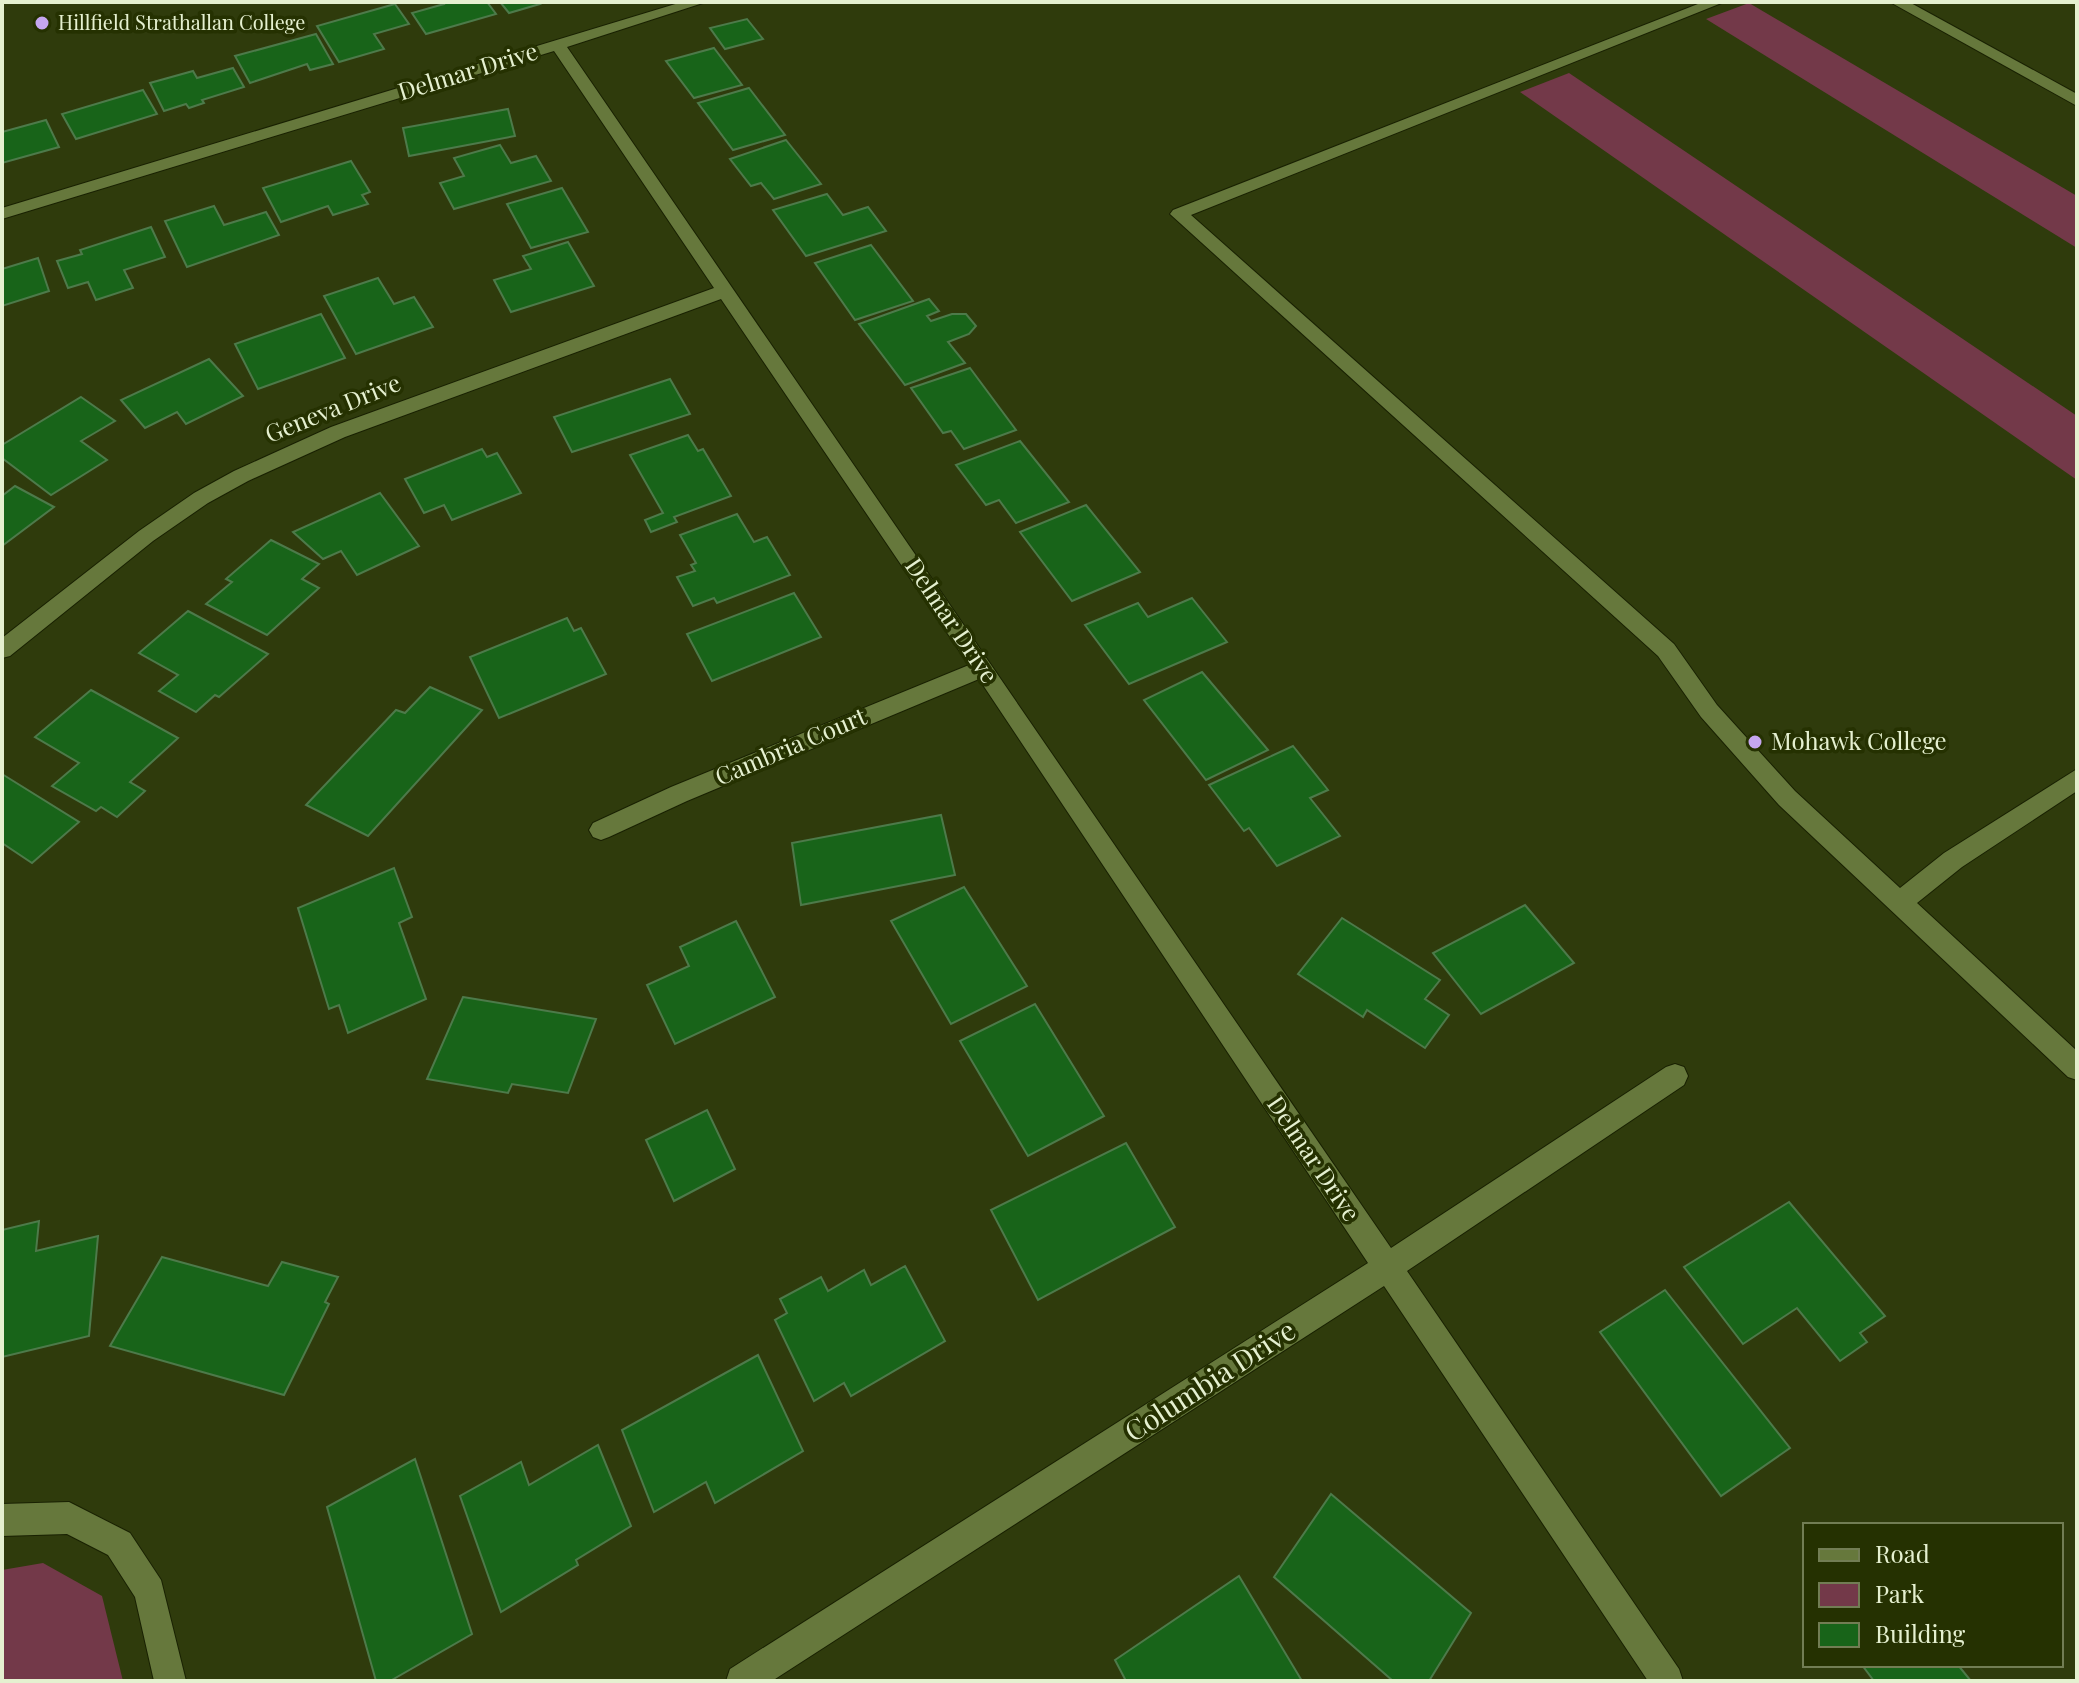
<svg xmlns="http://www.w3.org/2000/svg" width="2079" height="1683" viewBox="0 0 2079 1683" font-family="'Playfair Display',serif">
<style>
.green{fill:#733949}
.building{fill:#186419;stroke:#4d7a4a;stroke-width:2}
.lines{fill:none;stroke-linecap:round;stroke-linejoin:round}
.service-casing{stroke:#192102;stroke-width:2}
.minor-casing{stroke:#192102;stroke-width:2}
.service{fill:#66783c;fill-rule:evenodd}
.minor{fill:#66783c;fill-rule:evenodd}
.poi-dot{fill:#c5a6f0;stroke:#253101;stroke-width:3}
.labels{text-anchor:middle;stroke-width:7;stroke-linejoin:round;paint-order:stroke}
.far-poi-label{font-size:20px;fill:#e5f0d0;stroke:#253101;text-anchor:start}
.street-label{font-size:24px;fill:#e5f0d0;stroke:#253101}
.poi-label{font-size:24px;fill:#e5f0d0;stroke:#253101;text-anchor:start}
.near-street-label{font-size:28px;fill:#e5f0d0;stroke:#253101}
</style>
<rect width="100%" height="100%" fill="#2f3b0c"/>
<g class="green">
<polygon points="1749,3 2077,196 2077,248 1706,19"/>
<polygon points="1569,73 2077,416 2077,480 1520,92"/>
<polygon points="43,1563 102,1596 123,1681 2,1681 2,1570"/>
</g>
<g class="building">
<polygon points="443,2 487,2 496,14 426,34 412,13 444,4"/>
<polygon points="500,2 538,2 540,4 509,13"/>
<polygon points="395,4 409,24 374,34 384,49 339,62 317,26"/>
<polygon points="747,19 763,39 725,49 710,28"/>
<polygon points="316,34 333,64 310,70 307,64 250,83 235,56"/>
<polygon points="714,48 742,85 694,98 666,61"/>
<polygon points="233,68 244,87 202,100 204,103 189,108 186,104 164,111 150,83 193,71 197,78"/>
<polygon points="749,88 785,135 733,150 698,103"/>
<polygon points="143,90 157,114 76,139 62,114"/>
<polygon points="508,109 515,136 409,156 403,128"/>
<polygon points="46,120 59,147 2,163 2,132"/>
<polygon points="786,140 821,184 774,199 761,183 751,186 730,159"/>
<polygon points="500,145 511,163 536,156 551,181 454,209 440,183 464,176 454,158"/>
<polygon points="351,161 370,192 362,195 368,204 333,215 328,206 281,222 263,188"/>
<polygon points="562,188 588,232 531,248 507,204"/>
<polygon points="827,194 843,215 868,207 886,231 806,256 773,210"/>
<polygon points="214,206 224,225 266,212 279,235 187,267 165,221"/>
<polygon points="151,227 165,257 124,270 133,288 96,300 88,282 68,288 57,261 82,254 80,250"/>
<polygon points="568,242 594,286 511,312 494,280 531,269 523,256"/>
<polygon points="871,245 913,301 855,320 815,263"/>
<polygon points="38,258 49,291 2,306 2,269"/>
<polygon points="378,278 394,304 414,297 433,327 356,354 324,296"/>
<polygon points="929,299 939,311 927,316 931,321 952,314 966,314 976,326 969,334 948,342 965,363 905,385 859,324"/>
<polygon points="321,314 345,358 258,389 235,344"/>
<polygon points="209,359 243,396 186,424 177,412 145,428 121,400"/>
<polygon points="970,368 1016,430 964,449 951,431 943,433 911,388"/>
<polygon points="670,379 690,414 572,452 554,417"/>
<polygon points="81,397 115,421 81,441 107,460 51,495 2,458 2,445"/>
<polygon points="688,435 698,451 703,449 731,496 674,517 677,522 651,532 645,520 663,513 630,455"/>
<polygon points="1020,441 1069,502 1016,523 999,500 986,505 956,465"/>
<polygon points="482,449 487,457 497,453 521,493 452,520 444,505 424,513 405,479"/>
<polygon points="15,486 54,507 2,546 2,496"/>
<polygon points="380,493 419,546 357,575 341,551 323,559 293,532"/>
<polygon points="1086,505 1140,572 1072,601 1020,532"/>
<polygon points="737,514 754,542 767,537 790,575 717,603 714,598 693,606 677,577 695,571 691,565 696,563 680,535"/>
<polygon points="271,540 319,564 302,579 319,588 267,635 206,604 232,582 226,579"/>
<polygon points="794,593 821,637 712,681 687,634"/>
<polygon points="1192,598 1227,642 1129,684 1085,625 1138,603 1148,617"/>
<polygon points="188,611 268,654 219,697 215,695 196,712 159,691 178,675 139,653"/>
<polygon points="567,618 574,631 581,628 606,674 499,718 470,657"/>
<polygon points="1202,672 1268,750 1206,780 1144,700"/>
<polygon points="430,687 482,710 368,836 306,805 396,710 405,713"/>
<polygon points="91,690 178,738 130,782 145,791 117,817 101,807 96,811 52,786 79,763 35,737"/>
<polygon points="1293,746 1328,790 1310,798 1340,836 1277,866 1249,828 1244,831 1209,785"/>
<polygon points="2,774 79,822 32,863 2,843"/>
<polygon points="941,815 955,875 801,905 792,843"/>
<polygon points="394,868 412,917 399,923 426,999 348,1033 339,1005 329,1009 298,908"/>
<polygon points="964,887 1027,986 951,1024 891,921"/>
<polygon points="1525,905 1574,963 1481,1014 1433,953"/>
<polygon points="1342,918 1440,980 1425,999 1449,1015 1425,1048 1367,1010 1363,1017 1298,974"/>
<polygon points="736,921 775,997 675,1044 647,985 689,966 680,947"/>
<polygon points="463,997 596,1019 568,1093 512,1084 508,1093 427,1079"/>
<polygon points="1035,1004 1104,1116 1028,1156 960,1041"/>
<polygon points="707,1110 735,1169 674,1201 646,1140"/>
<polygon points="1126,1143 1175,1227 1038,1300 991,1210"/>
<polygon points="1789,1202 1885,1316 1860,1333 1867,1342 1840,1361 1797,1308 1743,1344 1684,1267"/>
<polygon points="39,1221 36,1251 98,1236 89,1336 2,1357 2,1230"/>
<polygon points="162,1257 268,1286 282,1262 338,1277 325,1302 329,1304 284,1395 110,1346"/>
<polygon points="905,1266 945,1341 851,1396 844,1383 814,1401 775,1320 787,1313 780,1299 821,1277 828,1291 864,1270 871,1285"/>
<polygon points="1665,1290 1790,1448 1721,1496 1600,1332"/>
<polygon points="758,1355 803,1451 715,1503 706,1482 654,1512 622,1430"/>
<polygon points="598,1445 631,1526 576,1560 578,1565 501,1612 460,1496 521,1462 529,1485"/>
<polygon points="415,1459 472,1634 390,1681 376,1681 327,1507"/>
<polygon points="1331,1494 1471,1613 1429,1681 1393,1681 1274,1577"/>
<polygon points="1239,1576 1302,1681 1126,1681 1115,1660"/>
<polygon points="1862,1665 1958,1665 1971,1681 1874,1681"/>
</g>
<g class="lines">
<g class="service-casing">
<g id="service">
<polygon points="1703,2 1724,2 1191,215 1674,644 1717,705 1795,791 1900,888 1944,853 2077,769 2077,791 1962,867 1917,903 2077,1051 2077,1080 2068,1077 1779,805 1701,717 1658,656 1170,214 1173,210"/>
<polygon points="1890,2 1909,2 2077,94 2077,106"/>
</g>
</g>
<g class="minor-casing">
<g id="minor">
<polygon points="682,2 706,2 567,47 1391,1248 1666,1067 1675,1064 1684,1067 1688,1076 1684,1085 1407,1271 1679,1669 1683,1681 1648,1681 1384,1286 772,1681 726,1681 730,1669 1368,1263 979,679 687,801 609,837 601,840 593,837 589,830 593,823 671,787 969,665 721,299 345,437 248,481 208,503 153,541 10,656 2,658 2,638 139,531 194,493 234,471 331,427 714,288 554,51 2,219 2,208"/>
<polygon points="69,1502 130,1533 161,1580 186,1681 154,1681 135,1597 108,1555 67,1534 2,1536 2,1504"/>
</g>
</g>
<use href="#service" class="service"/>
<use href="#minor" class="minor"/>
</g>
<g class="poi-dot">
<circle cx="42" cy="23" r="8"/>
<circle cx="1755" cy="742" r="8"/>
</g>
<g class="labels">
<g class="far-poi-label">
<text x="58" y="30">Hillfield Strathallan College</text>
</g>
<g class="street-label">
<text transform="translate(468 72) rotate(-17)" y="8">Delmar Drive</text>
<text transform="translate(333 409) rotate(-22)" y="8">Geneva Drive</text>
<text transform="translate(951 621) rotate(56)" y="8">Delmar Drive</text>
<text transform="translate(791 747) rotate(-23)" y="8">Cambria Court</text>
<text transform="translate(1313 1159) rotate(56)" y="8">Delmar Drive</text>
</g>
<g class="poi-label">
<text x="1771" y="750">Mohawk College</text>
</g>
<g class="near-street-label">
<text transform="translate(1210 1381) rotate(-33)" y="10">Columbia Drive</text>
</g>
</g>
<rect width="2079" height="1683" fill="none" stroke="#e5f0d0" stroke-width="8"/>
<rect x="1803" y="1523" width="260" height="144" fill="#253101" stroke="#727d54" stroke-width="2"/>
<rect x="1819" y="1549" width="40" height="12" fill="#66783c" stroke="#727d54" stroke-width="2"/>
<text x="1875" y="1563" font-size="24" fill="#e5f0d0">Road</text>
<rect x="1819" y="1583" width="40" height="24" fill="#733949" stroke="#727d54" stroke-width="2"/>
<text x="1875" y="1603" font-size="24" fill="#e5f0d0">Park</text>
<rect x="1819" y="1623" width="40" height="24" fill="#186419" stroke="#727d54" stroke-width="2"/>
<text x="1875" y="1643" font-size="24" fill="#e5f0d0">Building</text>
</svg>
